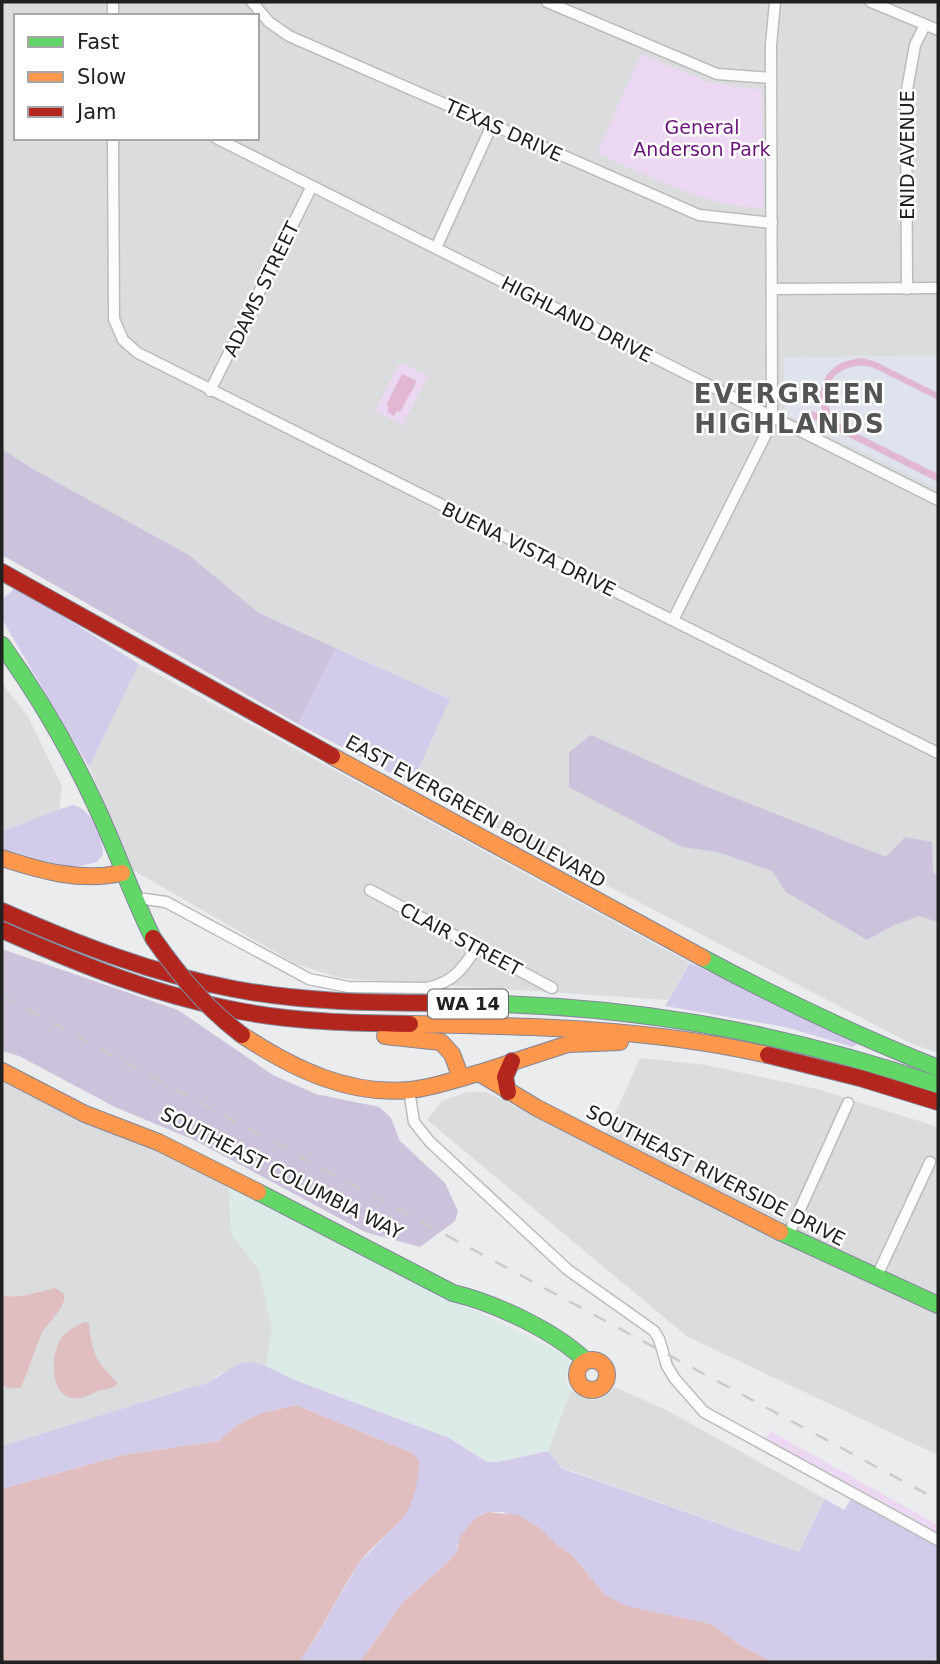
<svg xmlns="http://www.w3.org/2000/svg" width="940" height="1664" viewBox="0 0 940 1664" font-family="'DejaVu Sans',sans-serif">
<style>
.built{fill:#dbdcdd;fill-rule:evenodd}
.commercial{fill:#dceae8}
.education{fill:#dfe3ed}
.grass{fill:#d2ccea}
.forest{fill:#ccc2dc}
.park{fill:#edd8f3}
.pitch{fill:#e1b7d3}
.water{fill:#e0bec0}
.lines{fill:none;stroke-linecap:round;stroke-linejoin:round}
.street-casing{stroke:#bbbcbd;stroke-width:13}
.fast-casing{stroke:#828698;stroke-width:18}
.slow-casing{stroke:#828698;stroke-width:18}
.jam-casing{stroke:#828698;stroke-width:18}
.street{stroke:#fcfcfc;stroke-width:10}
.fast{stroke:#63d668;stroke-width:16}
.slow{stroke:#ff974d;stroke-width:16}
.jam{stroke:#b3261e;stroke-width:16}
.rail{stroke:#cbcbcb;stroke-width:2.5;stroke-dasharray:14 14;stroke-linecap:butt}
.jam-bridge-casing{stroke:#828698;stroke-width:18;stroke-linecap:butt}
.jam-bridge{stroke:#b3261e;stroke-width:16}
.labels{text-anchor:middle;stroke-width:5;stroke-linejoin:round;paint-order:stroke}
.shield{fill:#fff;stroke:#646464;stroke-width:2}
.shield-label{font-size:18px;font-weight:bold;fill:#212121}
.park-label{font-size:19px;fill:#69137a;stroke:#fff}
.street-label{font-size:19px;fill:#212121;stroke:#fff}
.district-label{font-size:26px;font-weight:bold;letter-spacing:2px;fill:#545454;stroke:#fff}
</style>
<rect width="100%" height="100%" fill="#eaecee"/>
<g class="built">
<path d="M2 2H938V355L784 358 785 413 938 489V1053L910 1043 412 784 450 699 259 613 189 555 33 469 2 449ZM16 16H257V138H16Z"/>
<polygon points="139,664 690,963 668,1000 339,978 296,964 131,869 89,767"/>
<polygon points="2,683 28,717 62,786 59,810 2,831"/>
<polygon points="640,1058 706,1065 817,1089 938,1127 938,1455 688,1337 427,1120 442,1101 467,1092 486,1092 600,1148"/>
<polygon points="2,1076 228,1181 249,1254 259,1270 272,1329 266,1367 259,1363 223,1372 202,1387 195,1386 2,1446"/>
<polygon points="615,1387 668,1411 825,1499 799,1552 558,1466 548,1451 571,1390 581,1397 593,1400 603,1398"/>
</g>
<polygon class="commercial" points="228,1181 411,1279 566,1355 570,1361 565,1381 571,1390 548,1451 497,1462 487,1462 449,1438 297,1381 266,1367 272,1329 259,1270 231,1234"/>
<polygon class="education" points="938,355 938,489 785,413 784,358"/>
<g class="grass">
<polygon points="14,589 22,591 139,664 89,767 3,621 3,599"/>
<polygon points="336,648 450,699 412,784 298,724"/>
<path d="M72 805C92 808 102 836 103 854L97 862 71 868 2 849V831Z"/>
<polygon points="690,963 859,1043 853,1047 785,1027 665,1006"/>
<path d="M248 1362 259 1363 297 1381 449 1438 487 1462H497L548 1451 561 1468 799 1552 825 1499 844 1510 851 1499 938 1546V1654L934 1662H772L740 1645 711 1624 626 1607 605 1595 573 1556 556 1544 540 1528 503 1512H488L476 1518 457 1546V1552L448 1562 403 1602 360 1662H299L313 1642 358 1564 402 1519 412 1453 296 1405 259 1414 236 1426 219 1441 123 1455 2 1489V1446L195 1386C211 1387 227 1365 248 1362Z"/>
</g>
<g class="forest">
<polygon points="2,449 33,469 189,555 259,613 336,648 298,724 2,555"/>
<polygon points="591,735 707,787 886,857 905,837 932,842 933,872 938,876 938,922 919,916 892,926 867,940 786,892 772,871 718,852 682,847 569,787 569,752"/>
<polygon points="2,949 178,1010 273,1075 316,1094 379,1107 391,1118 400,1141 445,1183 458,1211 455,1221 420,1247 365,1232 194,1140 115,1107 19,1056 2,1051"/>
</g>
<g class="park">
<path d="M641 54 708 82 762 90 763 208C704 207 651 176 597 153Z"/>
<polygon points="400,362 428,376 403,425 375,411"/>
<polygon points="770,1431 938,1525 938,1546 760,1450"/>
</g>
<g class="pitch">
<path d="M862 358 874 361 938 393V400L872 367C831 358 810 400 844 427L938 474V482L809 417 812 411 824 416C813 384 828 361 862 358Z"/>
<polygon points="402,374 417,381 400,412 397,411 394,416 387,412 389,407 386,405"/>
</g>
<g class="water">
<path d="M55 1288 64 1294V1301L59 1311 42 1332 21 1388H7L2 1383V1296C22 1298 36 1293 55 1288Z"/>
<path d="M85 1322 89 1323C91 1351 97 1364 118 1383 112 1391 102 1388 94 1393 54 1414 47 1368 59 1342 63 1332 76 1326 85 1322Z"/>
<path d="M296 1405 412 1453 419 1460C419 1479 414 1507 400 1521 386 1536 370 1548 358 1564 337 1596 322 1631 299 1662H2V1489L123 1455 219 1441 236 1426 259 1414Z"/>
<polygon points="488,1512 518,1515 540,1528 556,1544 573,1556 605,1595 626,1606 711,1624 740,1645 772,1662 360,1662 403,1602 448,1562 457,1552 459,1539 466,1529 476,1518"/>
</g>
<g class="lines">
<g class="street-casing">
<g id="street">
<polyline points="113,2 113,16"/>
<polyline points="252,2 269,22 289,36 699,215 772,223"/>
<polyline points="547,2 717,74 771,78"/>
<polyline points="871,2 938,30"/>
<polyline points="113,138 114,319 123,340 138,353 938,753"/>
<polyline points="216,138 938,500"/>
<polyline points="436,248 492,125"/>
<polyline points="772,289 938,288"/>
<polyline points="907,289 906,95 915,45 925,25"/>
<polyline points="210,391 312,186"/>
<polyline points="673,620 768,430 772,416 771,45 775,2"/>
<polyline points="370,890 552,988"/>
<path d="M135 901 145 899 166 902 309 979 348 987 427 988C452 983 463 969 476 948"/>
<polyline points="409,1090 414,1122 430,1142 568,1270 654,1331 659,1339 667,1366 675,1379 704,1412 938,1540"/>
<polyline points="788,1236 848,1103"/>
<polyline points="876,1278 930,1162"/>
</g>
</g>
<g class="fast-casing">
<g id="fast">
<path d="M2 645C38 695 69 748 95 804 116 848 131 894 153 938"/>
<path d="M703 958C780 999 857 1036 938 1068"/>
<path d="M441 1003C619 1003 769 1028 938 1085"/>
<path d="M258 1192 453 1293C495 1303 555 1331 586 1361"/>
<polyline points="780,1232 938,1305"/>
</g>
</g>
<g class="slow-casing">
<g id="slow">
<polyline points="332,756 703,958"/>
<path d="M2 858C42 871 80 882 122 873"/>
<path d="M410 1024C531 1026 649 1028 768 1055"/>
<path d="M242 1035C292 1068 348 1096 410 1090 433 1088 456 1079 479 1073L537 1108 780 1232"/>
<polyline points="385,1036 441,1042 452,1054 461,1078"/>
<polyline points="2,1071 85,1114 158,1142 258,1192"/>
<polyline points="479,1073 568,1044 620,1042"/>
<circle cx="592" cy="1375" r="15"/>
</g>
</g>
<g class="jam-casing">
<g id="jam">
<polyline points="2,572 332,756"/>
<path d="M2 911C77 944 153 974 234 989 302 1002 371 1003 441 1003"/>
<path d="M2 930C81 965 160 997 245 1012 299 1022 355 1023 410 1024"/>
<polyline points="768,1055 860,1078 938,1102"/>
<polyline points="508,1092 505,1077 512,1061"/>
</g>
</g>
<use href="#street" class="street"/>
<use href="#fast" class="fast"/>
<use href="#slow" class="slow"/>
<use href="#jam" class="jam"/>
<polyline class="rail" points="2,996 938,1500"/>
<g class="jam-bridge-casing">
<path id="jam-bridge" d="M153 938C179 975 206 1008 242 1035"/>
</g>
<use href="#jam-bridge" class="jam-bridge"/>
</g>
<g class="labels">
<rect class="shield" x="428" y="989.5" width="80" height="29" rx="5"/>
<g class="shield-label">
<text x="468" y="1010">WA 14</text>
</g>
<g class="park-label">
<text x="702" y="134">General<tspan x="702" dy="22">Anderson Park</tspan></text>
</g>
<g class="street-label">
<text transform="translate(504 130) rotate(24)" y="7">TEXAS DRIVE</text>
<text transform="translate(907 155) rotate(-90)" y="7">ENID AVENUE</text>
<text transform="translate(261 289) rotate(-64)" y="7">ADAMS STREET</text>
<text transform="translate(577 319) rotate(27)" y="7">HIGHLAND DRIVE</text>
<text transform="translate(529 549) rotate(26)" y="7">BUENA VISTA DRIVE</text>
<text transform="translate(476 811) rotate(29)" y="7">EAST EVERGREEN BOULEVARD</text>
<text transform="translate(461 939) rotate(28)" y="7">CLAIR STREET</text>
<text transform="translate(282 1173) rotate(27)" y="7">SOUTHEAST COLUMBIA WAY</text>
<text transform="translate(716 1175) rotate(27)" y="7">SOUTHEAST RIVERSIDE DRIVE</text>
</g>
<g class="district-label">
<text x="790" y="403">EVERGREEN<tspan x="790" dy="30">HIGHLANDS</tspan></text>
</g>
</g>
<rect width="940" height="1664" fill="none" stroke="#212121" stroke-width="7"/>
<rect x="14" y="14" width="245" height="126" fill="#ffffff" stroke="#a6a6a6" stroke-width="2"/>
<rect x="28" y="37" width="35" height="10" fill="#63d668" stroke="#a6a6a6" stroke-width="2"/>
<text x="77" y="49" font-size="21" fill="#212121">Fast</text>
<rect x="28" y="72" width="35" height="10" fill="#ff974d" stroke="#a6a6a6" stroke-width="2"/>
<text x="77" y="84" font-size="21" fill="#212121">Slow</text>
<rect x="28" y="107" width="35" height="10" fill="#b3261e" stroke="#a6a6a6" stroke-width="2"/>
<text x="77" y="119" font-size="21" fill="#212121">Jam</text>
</svg>
